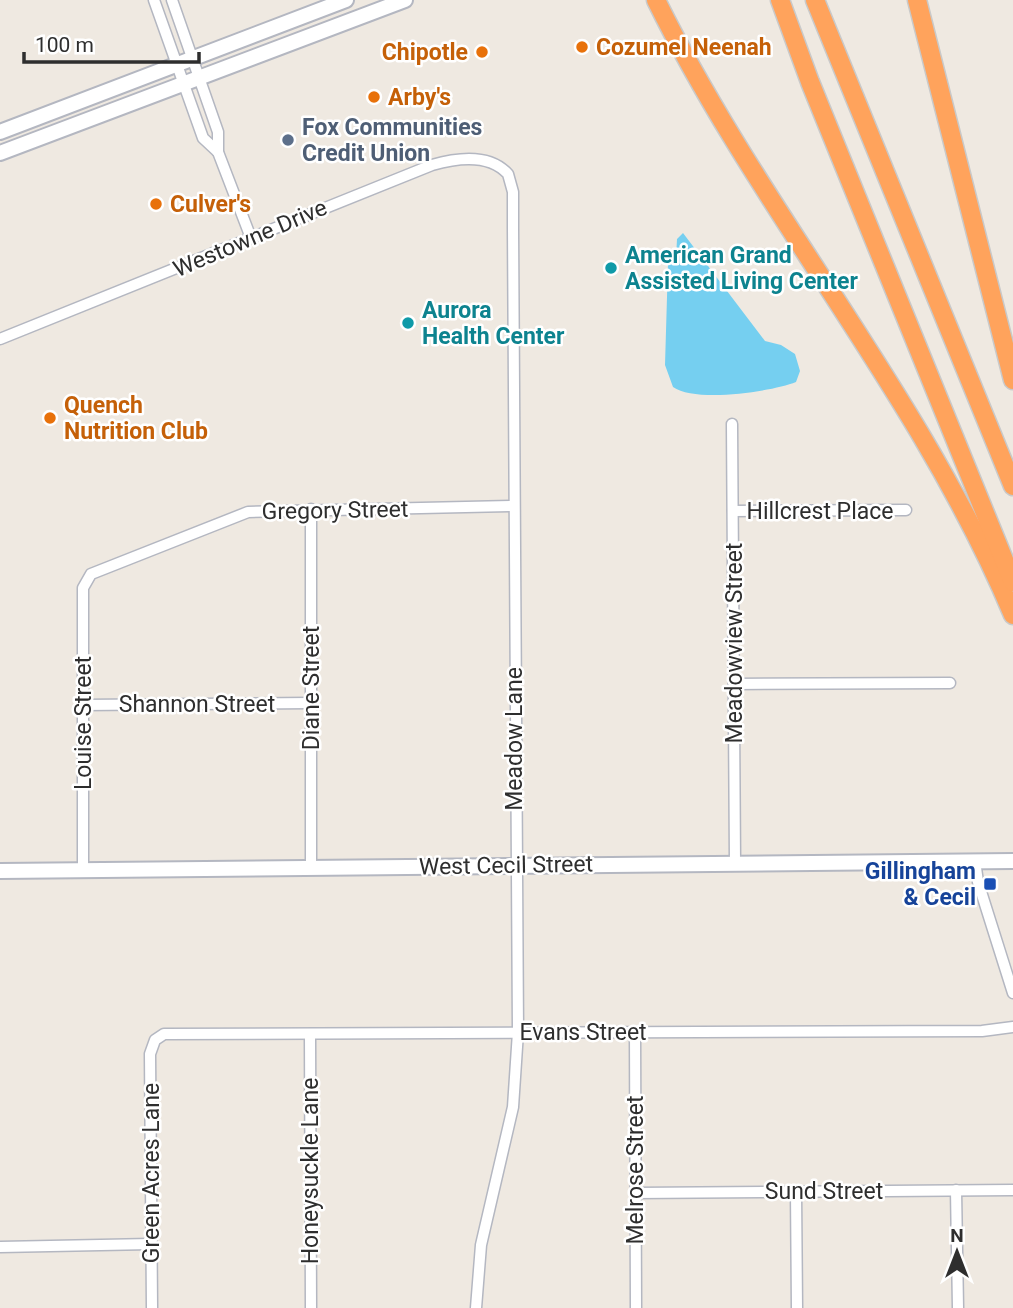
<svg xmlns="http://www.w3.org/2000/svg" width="1013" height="1308" viewBox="0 0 1013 1308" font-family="Roboto,sans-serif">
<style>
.water{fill:#75cff0}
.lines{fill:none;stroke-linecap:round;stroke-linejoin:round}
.minor-casing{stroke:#b4b7c1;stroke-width:13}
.secondary-casing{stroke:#b4b7c1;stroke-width:18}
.motorway-casing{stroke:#c9c9c9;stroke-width:21}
.minor{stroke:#fff;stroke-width:10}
.secondary{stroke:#fff;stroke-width:14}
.motorway{stroke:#ffa35c;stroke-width:18}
.food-dot{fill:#e8710a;stroke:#fff;stroke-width:2.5}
.service-dot{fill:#5c6f8a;stroke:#fff;stroke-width:2.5}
.culture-dot{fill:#0f9aa8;stroke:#fff;stroke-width:2.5}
.transit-dot{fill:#1a4fb4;stroke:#fff;stroke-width:2.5}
.labels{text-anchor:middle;stroke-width:5;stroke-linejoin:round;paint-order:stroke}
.food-label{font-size:23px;font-weight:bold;fill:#c56008;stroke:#fff;text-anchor:start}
.service-label{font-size:23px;font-weight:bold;fill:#4e5e75;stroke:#fff;text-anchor:start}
.street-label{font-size:23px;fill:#2e2e2e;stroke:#fff}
.culture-label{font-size:23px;font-weight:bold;fill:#0d838f;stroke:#fff;text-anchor:start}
.transit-label{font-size:23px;font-weight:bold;fill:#164399;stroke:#fff;text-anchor:end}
</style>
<rect width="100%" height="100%" fill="#efe9e1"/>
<path class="water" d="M683 233 765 341 781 345 795 354 800 371 796 382C770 392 696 403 673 387L665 365 668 263 676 259 677 239Z"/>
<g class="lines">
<g class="minor-casing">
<g id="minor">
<polyline points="154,0 203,138 218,152"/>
<polyline points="172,0 218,132 218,152 251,238"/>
<path d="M0 339 432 165C456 158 489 153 508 174L513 192V228L518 1032 513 1107 481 1245 476 1308"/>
<polyline points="732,424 735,863"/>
<polyline points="311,509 311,867"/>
<polyline points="733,511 906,510"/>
<polyline points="734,684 950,683"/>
<polyline points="83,705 311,703"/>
<polyline points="975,861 978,882 1013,993"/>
<polyline points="83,870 83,588 91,574 248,512 513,506"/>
<polyline points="635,1032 636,1308"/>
<polyline points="310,1034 311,1308"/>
<polyline points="956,1190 958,1308"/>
<polyline points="796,1192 797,1308"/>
<polyline points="635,1193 1013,1190"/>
<polyline points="0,1247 151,1244"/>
<polyline points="152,1308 150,1054 155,1040 164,1034 982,1031 1013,1027"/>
</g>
</g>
<g class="secondary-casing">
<g id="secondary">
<polyline points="0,132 346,0"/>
<polyline points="0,153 405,0"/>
<polyline points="0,871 1013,861"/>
</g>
</g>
<g class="motorway-casing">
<g id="motorway">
<path d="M656 0C761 213 921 395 1013 615"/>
<polyline points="780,0 810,82 1013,582"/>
<polyline points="815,0 1013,486"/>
<polyline points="917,0 1013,380"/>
</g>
</g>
<use href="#minor" class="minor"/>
<use href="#secondary" class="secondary"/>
<use href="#motorway" class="motorway"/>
</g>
<g class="food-dot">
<circle cx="582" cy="47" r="7"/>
<circle cx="482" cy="52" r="7"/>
<circle cx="374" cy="97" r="7"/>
<circle cx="156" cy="204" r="7"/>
<circle cx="50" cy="418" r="7"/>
</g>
<circle class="service-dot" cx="288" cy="140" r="7"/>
<g class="culture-dot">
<circle cx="611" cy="268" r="7"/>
<circle cx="408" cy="323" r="7"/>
</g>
<rect class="transit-dot" x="983" y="877" width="14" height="14" rx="3.5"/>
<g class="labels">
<g class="food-label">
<text x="596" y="55">Cozumel Neenah</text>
<text x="468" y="60" text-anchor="end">Chipotle</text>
<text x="388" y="105">Arby's</text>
<text x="170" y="212">Culver's</text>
<text x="64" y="413">Quench<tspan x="64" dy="26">Nutrition Club</tspan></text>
</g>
<g class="service-label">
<text x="302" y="135">Fox Communities<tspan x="302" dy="26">Credit Union</tspan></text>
</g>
<g class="street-label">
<text transform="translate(250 238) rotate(-23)" y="8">Westowne Drive</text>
<text transform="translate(335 510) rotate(-1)" y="8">Gregory Street</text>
<text x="820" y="519">Hillcrest Place</text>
<text transform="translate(734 643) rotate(-90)" y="8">Meadowview Street</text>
<text transform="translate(311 688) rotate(-90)" y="8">Diane Street</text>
<text x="197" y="712">Shannon Street</text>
<text transform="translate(83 723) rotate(-90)" y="8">Louise Street</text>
<text transform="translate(514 739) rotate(-90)" y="8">Meadow Lane</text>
<text transform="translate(506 865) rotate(-1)" y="8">West Cecil Street</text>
<text x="583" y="1040">Evans Street</text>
<text transform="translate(635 1170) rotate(-90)" y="8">Melrose Street</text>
<text transform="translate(310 1171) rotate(-90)" y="8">Honeysuckle Lane</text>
<text transform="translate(151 1173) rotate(-90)" y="8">Green Acres Lane</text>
<text x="824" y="1199">Sund Street</text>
</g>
<g class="culture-label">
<text x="625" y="263">American Grand<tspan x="625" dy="26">Assisted Living Center</tspan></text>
<text x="422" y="318">Aurora<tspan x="422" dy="26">Health Center</tspan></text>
</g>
<g class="transit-label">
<text x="976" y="879">Gillingham<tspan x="976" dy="26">&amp; Cecil</tspan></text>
</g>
</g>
<g transform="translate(957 1252)" stroke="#ffffff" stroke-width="5" paint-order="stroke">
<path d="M0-5L12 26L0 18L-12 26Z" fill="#2e2e2e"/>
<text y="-10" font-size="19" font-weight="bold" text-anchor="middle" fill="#2e2e2e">N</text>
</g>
<path d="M24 52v10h175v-10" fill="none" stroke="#2e2e2e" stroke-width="3.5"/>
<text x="35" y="52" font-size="21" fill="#2e2e2e" stroke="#ffffff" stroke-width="5" paint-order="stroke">100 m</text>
</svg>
